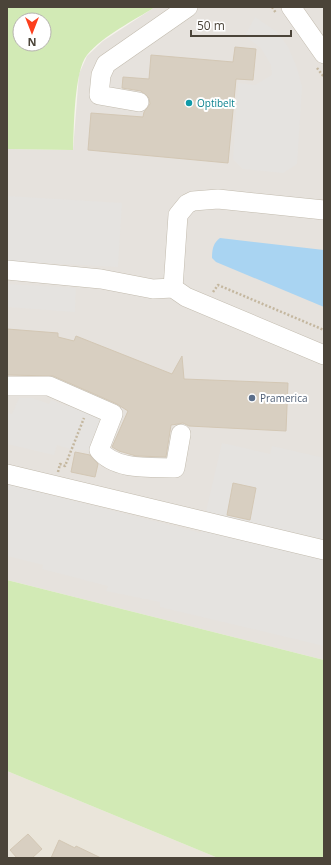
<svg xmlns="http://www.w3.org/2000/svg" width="331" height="865" viewBox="0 0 331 865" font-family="'Open Sans',sans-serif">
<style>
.residential{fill:#eae5da}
.industrial{fill:#e6e2dd}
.green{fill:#d2eab5;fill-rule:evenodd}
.parking{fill:#e5e3e0}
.water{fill:#a9d4f2}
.building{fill:#d8cfc1;stroke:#d3c7b4}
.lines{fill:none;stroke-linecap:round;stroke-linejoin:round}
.minor-casing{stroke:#c2bbae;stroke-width:20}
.path{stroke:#c4b79f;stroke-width:2.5;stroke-dasharray:2 2;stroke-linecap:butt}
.minor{stroke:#fff;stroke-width:19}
.culture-dot{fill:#0f9aa8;stroke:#fff;stroke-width:1.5}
.service-dot{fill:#5c6f8a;stroke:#fff;stroke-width:1.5}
.labels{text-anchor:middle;stroke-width:4;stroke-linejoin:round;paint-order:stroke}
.culture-label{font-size:10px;fill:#0d838f;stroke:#fff;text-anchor:start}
.service-label{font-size:10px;fill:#4e5e75;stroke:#fff;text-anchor:start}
</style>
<rect width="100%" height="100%" fill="#f6f3ec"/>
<polygon class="residential" points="7,771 218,858 7,858"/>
<polygon class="industrial" points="155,7 324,7 324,660 7,580 7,149 73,150 79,74 87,56 103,41"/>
<g class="green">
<path d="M7 7H155C133 21 104 35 87 55 74 71 74 128 73 150L7 149ZM20 20H44V44H20Z"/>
<polygon points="7,580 324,660 324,858 218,858 7,771"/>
</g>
<g class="parking">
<polygon points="255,17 277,32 288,47 297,68 302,87 297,164 283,173 243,169 233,159 238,83 255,85 272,75 271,65 261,48 245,36"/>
<polygon points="7,196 122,203 118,267 7,261"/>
<polygon points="7,284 76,288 75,312 7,307"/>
<polygon points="19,398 32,398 49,404 51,400 65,406 89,403 113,414 99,450 73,450 57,445 54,455 7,444 7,413 12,414"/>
<polygon points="222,443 270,454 272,446 324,458 324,646 160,607 160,602 106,591 108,586 42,569 43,565 7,556 7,484 201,533"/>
</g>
<path class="water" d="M220 238 324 250V307L216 262 212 258C212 250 213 243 220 238Z"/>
<g class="building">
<polygon points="235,47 256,49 253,80 236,79 228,163 88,150 91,113 143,117 144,112 150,104 149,98 141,91 122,88 123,77 149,79 151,55 233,62"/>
<polygon points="7,329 58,333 58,337 74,341 76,336 172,374 182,356 184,379 288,383 286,431 189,426 183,423 178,424 171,425 166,457 136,456 119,451 112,447 128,411 117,404 53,376 7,375"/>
<polygon points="75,452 90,455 98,464 95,477 71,472"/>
<polygon points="233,483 256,488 250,520 227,515"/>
<polygon points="28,834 42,849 32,858 17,858 10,850"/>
<polygon points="59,840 75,848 76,846 101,858 51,858"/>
</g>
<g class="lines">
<g class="minor-casing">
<g id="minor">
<polyline points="291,7 324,54"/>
<polyline points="139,102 99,95 101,75 106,64 188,7"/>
<polyline points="7,270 101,279 153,289 173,288 186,297 324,355"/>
<polyline points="173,288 178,215 187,204 193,201 218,199 324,210"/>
<path d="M7 386H49L113 414 99 450C116 471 151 467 175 468L181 434"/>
<polyline points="7,474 324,550"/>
</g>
</g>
<g class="path">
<polyline points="272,7 276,13"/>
<polyline points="317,68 324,77"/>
<polyline points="213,292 218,285 324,330"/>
<polyline points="58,472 60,464 65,466 84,418"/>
</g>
<use href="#minor" class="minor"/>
</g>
<circle class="culture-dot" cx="189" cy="103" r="4"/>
<circle class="service-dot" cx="252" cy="398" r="4"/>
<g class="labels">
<g class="culture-label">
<text x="197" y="107">Optibelt</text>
</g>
<g class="service-label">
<text x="260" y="402">Pramerica</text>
</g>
</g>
<rect width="331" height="865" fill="none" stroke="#4b4439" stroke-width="16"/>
<g transform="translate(32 32) rotate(180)"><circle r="19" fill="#ffffff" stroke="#b7b4b0"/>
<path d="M0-3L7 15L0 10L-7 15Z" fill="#fc3f1d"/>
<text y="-6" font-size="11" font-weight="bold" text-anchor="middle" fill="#4b4439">N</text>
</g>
<path d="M191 30v6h100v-6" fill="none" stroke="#4b4439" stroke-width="2"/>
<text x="197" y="30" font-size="12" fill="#4b4439" stroke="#ffffff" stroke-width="3" paint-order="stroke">50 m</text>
</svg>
